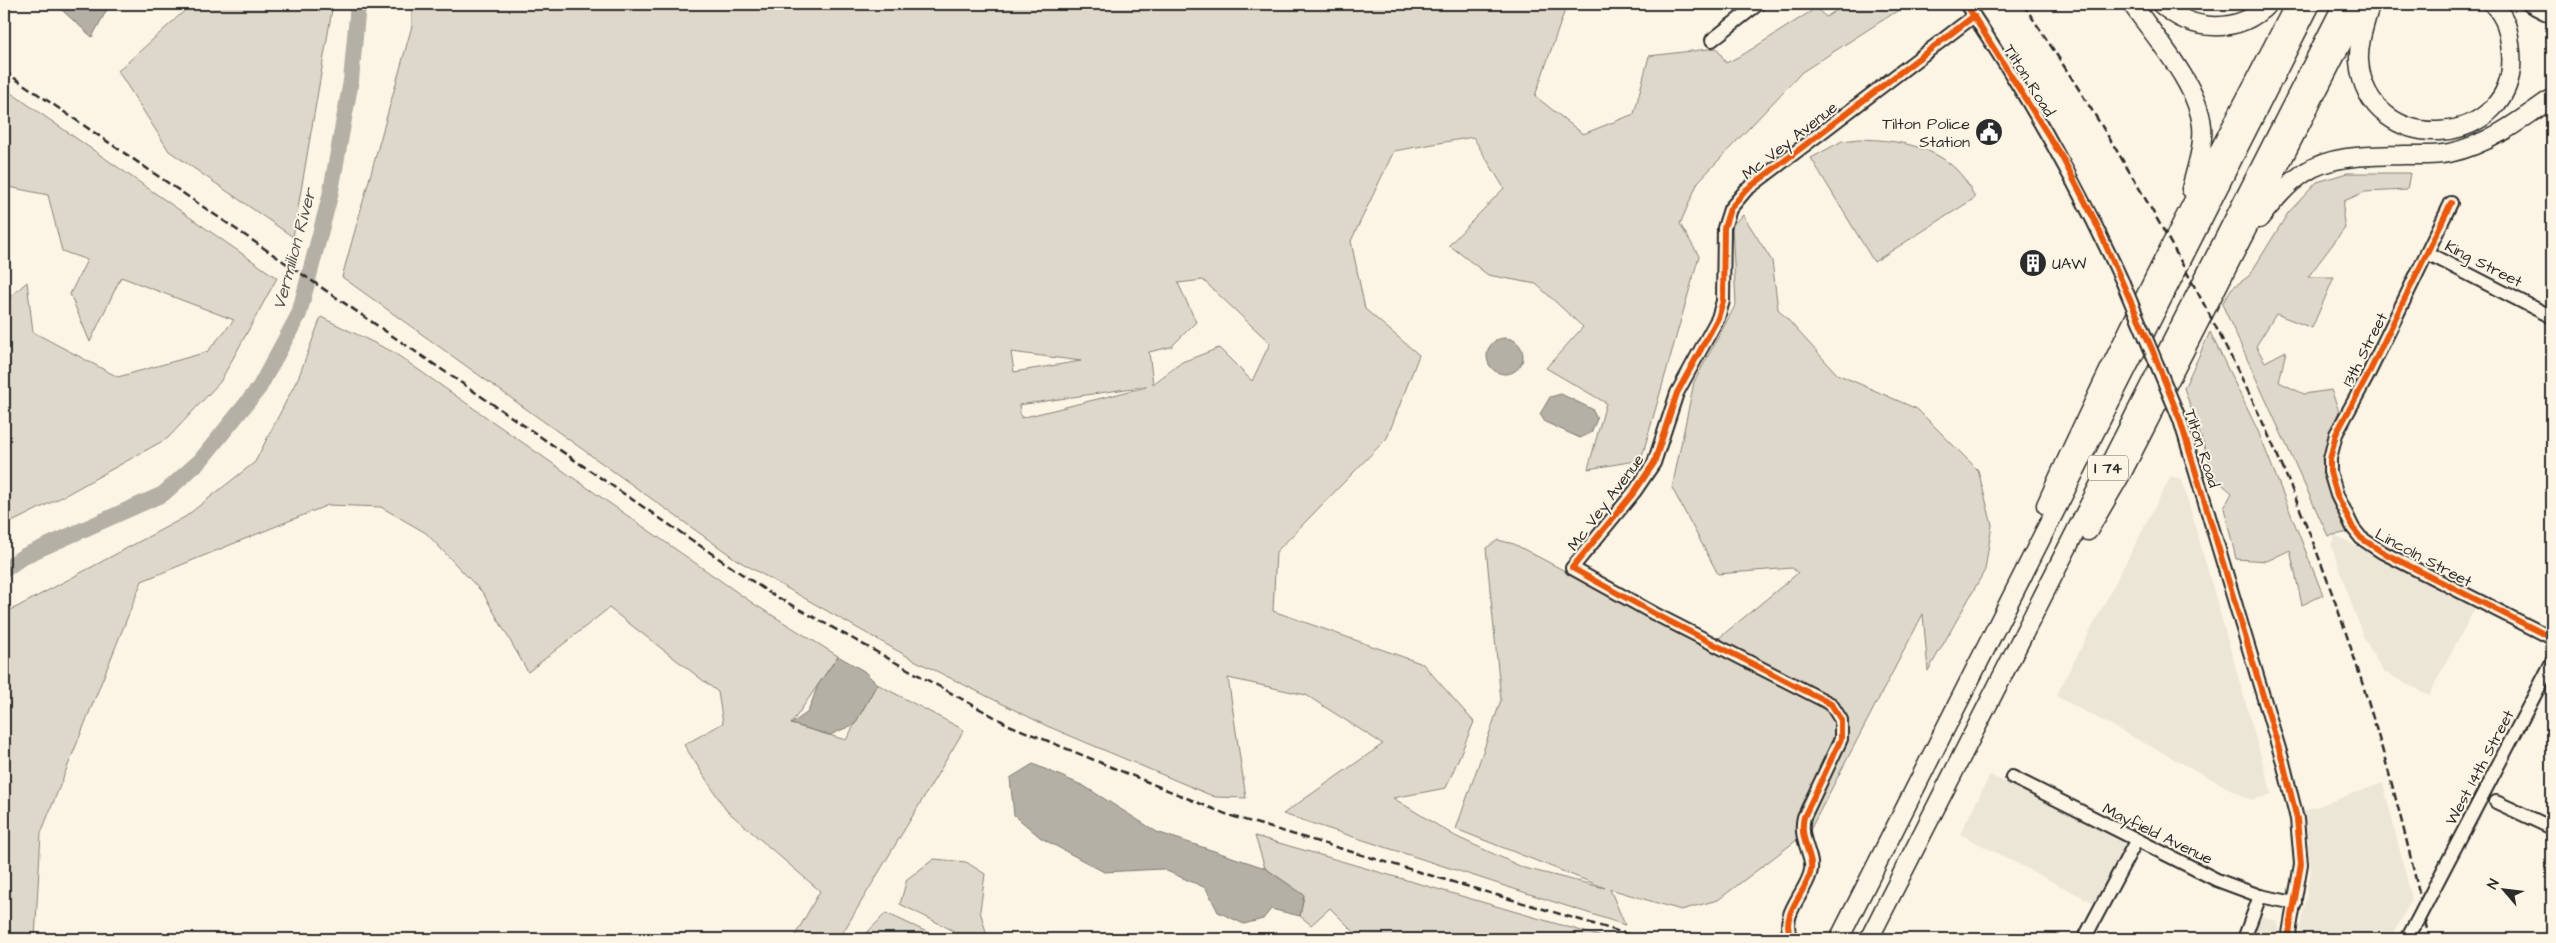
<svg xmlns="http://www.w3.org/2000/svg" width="2556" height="943" viewBox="0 0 2556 943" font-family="'Architects Daughter',sans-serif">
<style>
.built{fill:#ece6d7}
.green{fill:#ded8ca;stroke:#84827a;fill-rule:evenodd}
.water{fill:#b4b0a5;stroke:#7d7b74}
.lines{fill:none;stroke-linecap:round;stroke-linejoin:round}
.river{stroke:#b4b0a5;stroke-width:16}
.minor-casing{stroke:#2b2b2b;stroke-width:16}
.major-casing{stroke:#2b2b2b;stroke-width:19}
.highway-casing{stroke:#2b2b2b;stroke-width:21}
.minor{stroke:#fcf5e5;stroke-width:12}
.major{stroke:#fcf5e5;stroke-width:15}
.highway{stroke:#fcf5e5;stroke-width:18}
.rail{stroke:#2b2b2b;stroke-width:2.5;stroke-dasharray:8 4;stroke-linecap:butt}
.minor-bridge-casing{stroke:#2b2b2b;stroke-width:16;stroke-linecap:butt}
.minor-bridge{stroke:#fcf5e5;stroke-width:12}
.cycleway-casing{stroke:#fcf5e5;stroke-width:9}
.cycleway{stroke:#e8590c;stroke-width:6}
.labels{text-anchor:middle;stroke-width:4;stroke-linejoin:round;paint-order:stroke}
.shield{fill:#fcf5e5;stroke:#6a6863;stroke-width:1}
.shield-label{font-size:15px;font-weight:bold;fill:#2b2b2b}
.street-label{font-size:16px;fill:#2b2b2b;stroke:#fcf5e5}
.poi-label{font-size:16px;fill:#2b2b2b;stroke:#fcf5e5;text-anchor:end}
.water-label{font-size:18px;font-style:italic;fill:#545350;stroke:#fcf5e5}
</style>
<rect width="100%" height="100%" fill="#fcf5e5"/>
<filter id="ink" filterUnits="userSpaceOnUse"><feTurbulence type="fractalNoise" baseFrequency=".02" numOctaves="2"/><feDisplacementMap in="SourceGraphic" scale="10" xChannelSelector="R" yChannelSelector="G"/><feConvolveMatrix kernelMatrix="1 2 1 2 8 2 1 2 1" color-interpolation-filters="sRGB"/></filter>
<g filter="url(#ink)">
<g class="built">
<polygon points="2171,476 2182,480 2272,795 2251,800 2056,696"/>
<polygon points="2335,535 2475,608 2429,695 2383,672 2363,636 2331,545"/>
<polygon points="1990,775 2127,844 2096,904 1960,834"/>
<polygon points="2383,783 2412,899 2391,939 2298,939 2311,871 2304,811"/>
<polygon points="2261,916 2277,921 2280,939 2251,939"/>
</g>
<g class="green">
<polygon points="192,4 333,4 293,237 169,151 118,71"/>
<path d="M412 4H1567L1535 96 1583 134 1634 114 1649 56 1717 48 1726 63 1744 54 1816 8 1826 17 1846 4H1908L1802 72 1698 182 1680 224 1699 256 1641 460 1588 469 1606 403 1546 368 1583 327 1536 284 1488 275 1449 245 1504 188 1473 137 1394 151 1351 241 1365 309 1419 355 1387 438 1276 552 1273 611 1423 664 1474 722 1446 788 1393 798 1455 836 1524 868 1605 888 1456 829 1501 700 1486 548 1498 540 1514 544 1708 647 1798 573 1792 568 1718 574 1672 488 1694 382 1736 304 1732 225 1743 215 1772 261 1778 309 1837 374 1917 409 1978 470 1992 525 1985 570 1928 671 1923 614 1810 830 1718 900 1681 910 1610 889 1625 925 1283 814 1383 744 1306 695 1228 678 1246 798 1215 797 1047 726 912 659 737 560 342 277 412 26ZM1203 280 1270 343 1252 381 1219 348 1182 362 1153 384 1149 352 1171 347 1196 322 1178 283ZM1011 352 1081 361 1014 372ZM1146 386V387L1021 418 1019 405Z"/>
<polygon points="4,88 277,278 220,382 168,438 62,497 4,526 4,302 27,282 33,332 118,377 207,352 234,320 121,277 90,342 70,294 87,260 62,251 48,195 4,186 4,164 10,140 4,137"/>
<path d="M1859 139C1906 140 1955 149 1975 198L1874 262 1811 158 1842 141Z"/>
<polygon points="2347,173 2410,173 2407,190 2365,192 2344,201 2343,216 2345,228 2308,277 2334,277 2312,328 2276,314 2256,346 2265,362 2286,351 2279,382 2304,394 2331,390 2339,411 2322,459 2327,487 2350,532 2328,536 2222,304 2232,288 2249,276 2288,213 2317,182"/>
<polygon points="321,317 393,352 754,604 838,656 791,724 846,740 877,684 964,730 839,939 793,939 820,891 726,810 684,745 723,723 718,692 609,608 528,672 483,593 426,533 381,507 328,505 142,581 41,833 35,939 4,939 4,612 17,607 185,517 255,462 299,376"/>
<polygon points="2210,332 2258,431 2323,595 2302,605 2290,550 2267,561 2236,559 2224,508 2232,493 2215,478 2184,388"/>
<polygon points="1255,836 1609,939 1361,939 1330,908 1311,925 1300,916 1304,895 1265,868"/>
<polygon points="934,859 966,862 985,874 980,911 988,939 970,939 900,904 907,879"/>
<polygon points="886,913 942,939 861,939"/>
</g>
<g class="water">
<polygon points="55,4 110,4 92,37"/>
<circle cx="1505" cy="356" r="18"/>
<polygon points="1561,394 1592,409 1597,419 1591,433 1580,438 1545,422 1540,414 1550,397"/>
<polygon points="838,656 864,671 877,684 855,724 830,735 791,724 808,712 818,685"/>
<polygon points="1033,764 1084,786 1157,832 1265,868 1304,895 1300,916 1271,909 1263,919 1244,924 1218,912 1206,888 1162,869 1104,872 1041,838 1014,815 1010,778"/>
</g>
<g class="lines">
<polyline class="river" points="4,570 24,556 163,494 200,461 259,388 299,314 330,196 351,81 358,4"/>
<g class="minor-casing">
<g id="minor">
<path d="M1966 4C2026 93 2078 185 2123 283"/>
<polyline points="1712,40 1758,4"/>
<polyline points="2451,203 2367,377 2336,434 2330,459 2330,472 2337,495 2353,528 2361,538 2382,552 2552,638"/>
<polyline points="2427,253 2552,317"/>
<polyline points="2180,420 2283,762 2297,819 2301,864 2288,939"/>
<polyline points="2012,777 2217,880 2260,896 2295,903"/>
<polyline points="2496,802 2552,828"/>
<polyline points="2435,886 2552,662"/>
<path d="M1791 939C1780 914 1803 897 1810 874 1816 857 1798 841 1804 817L1841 739V720L1831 704 1655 614 1572 568 1635 491 1654 463 1677 393 1718 318 1723 301 1724 228 1730 209 1746 190 1974 16"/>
<polyline points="2084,939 2136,841"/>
<polyline points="2244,939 2260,896"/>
<polyline points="2407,939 2417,921"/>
</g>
</g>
<g class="major-casing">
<polyline id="major" points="2530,4 2552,15"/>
</g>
<g class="highway-casing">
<g id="highway">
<path d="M2132 4C2155 37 2198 85 2202 126 2204 147 2196 169 2191 189"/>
<path d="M2161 4C2192 32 2238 35 2268 4"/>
<path d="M2370 5C2365 23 2358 42 2359 61 2367 162 2520 149 2511 52 2509 32 2507 19 2493 4"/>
<path d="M2259 219C2272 203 2286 185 2304 173 2332 154 2372 156 2404 155 2419 155 2435 156 2449 153 2488 145 2521 120 2552 98"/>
<path d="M2046 505C2123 335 2209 169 2295 4"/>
<polyline points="2088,531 2123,471 2362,4"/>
<polyline points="1839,939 2311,4"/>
<polyline points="1869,939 2343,4"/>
</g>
</g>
<use href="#minor" class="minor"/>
<use href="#major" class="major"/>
<use href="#highway" class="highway"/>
<g class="rail">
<path d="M2023 4C2110 133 2190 269 2257 410 2335 578 2391 758 2429 939"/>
<polyline points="4,71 768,592 1009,725 1228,815 1644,939"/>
</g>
<g class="minor-bridge-casing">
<g id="minor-bridge">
<polyline points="2123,283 2180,420"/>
<polyline points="2417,921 2435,886"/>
</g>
</g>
<use href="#minor-bridge" class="minor-bridge"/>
<g class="cycleway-casing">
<g id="cycleway">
<polyline points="1966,4 2063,159 2094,219 2152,349 2180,420 2283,762 2297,819 2301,864 2288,939"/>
<polyline points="2451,203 2367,377 2336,434 2330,459 2330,472 2337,495 2353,528 2361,538 2382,552 2552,638"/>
<path d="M1791 939C1780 914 1803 897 1810 874 1816 857 1798 841 1804 817L1841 739V720L1831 704 1655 614 1572 568 1635 491 1654 463 1677 393 1718 318 1723 301 1724 228 1730 209 1746 190 1974 16"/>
</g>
</g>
<use href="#cycleway" class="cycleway"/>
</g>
</g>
<defs>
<g id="civic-disc" transform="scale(1.4375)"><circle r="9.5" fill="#2b2b2b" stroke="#fcf5e5"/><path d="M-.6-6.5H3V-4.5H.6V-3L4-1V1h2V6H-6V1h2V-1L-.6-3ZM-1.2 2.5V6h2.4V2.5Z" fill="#fff"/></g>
<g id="building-disc" transform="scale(1.4375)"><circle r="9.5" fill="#2b2b2b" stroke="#fcf5e5"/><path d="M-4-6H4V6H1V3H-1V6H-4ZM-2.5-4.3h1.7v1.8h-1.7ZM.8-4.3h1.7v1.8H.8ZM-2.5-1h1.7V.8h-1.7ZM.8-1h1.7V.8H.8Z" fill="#fff"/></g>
</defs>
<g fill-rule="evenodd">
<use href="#civic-disc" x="1989" y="132"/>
<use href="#building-disc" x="2033" y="263"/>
</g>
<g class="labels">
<rect class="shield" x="2088" y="455.5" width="40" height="25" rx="4"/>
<g class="shield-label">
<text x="2108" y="473">I 74</text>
</g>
<g class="street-label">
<text transform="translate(2030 80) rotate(58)" y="6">Tilton Road</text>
<text transform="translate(1789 140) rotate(-38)" y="6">Mc Vey Avenue</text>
<text transform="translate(2484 263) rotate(27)" y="6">King Street</text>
<text transform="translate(2364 349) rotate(-63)" y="6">13th Street</text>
<text transform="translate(2203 448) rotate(72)" y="6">Tilton Road</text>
<text transform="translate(1605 502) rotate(-53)" y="6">Mc Vey Avenue</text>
<text transform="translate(2424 557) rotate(28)" y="6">Lincoln Street</text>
<text transform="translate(2479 767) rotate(-62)" y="6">West 14th Street</text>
<text transform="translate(2158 833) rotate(26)" y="6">Mayfield Avenue</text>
</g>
<g class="poi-label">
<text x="1970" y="129">Tilton Police<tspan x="1970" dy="18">Station</tspan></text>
<text x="2052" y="269" text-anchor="start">UAW</text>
</g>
<g class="water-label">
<text transform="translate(294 249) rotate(-75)" y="6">Vermilion River</text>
</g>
</g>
<rect width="2556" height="943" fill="none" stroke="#fcf5e5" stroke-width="20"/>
<rect x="10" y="10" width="2536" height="923" fill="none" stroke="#2b2b2b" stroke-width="2" filter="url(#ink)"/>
<g transform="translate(2504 890) rotate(298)" stroke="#fcf5e5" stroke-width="4" paint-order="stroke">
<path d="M0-4L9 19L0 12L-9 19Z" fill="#2b2b2b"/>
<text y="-8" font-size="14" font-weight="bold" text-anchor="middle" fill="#2b2b2b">N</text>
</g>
</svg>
